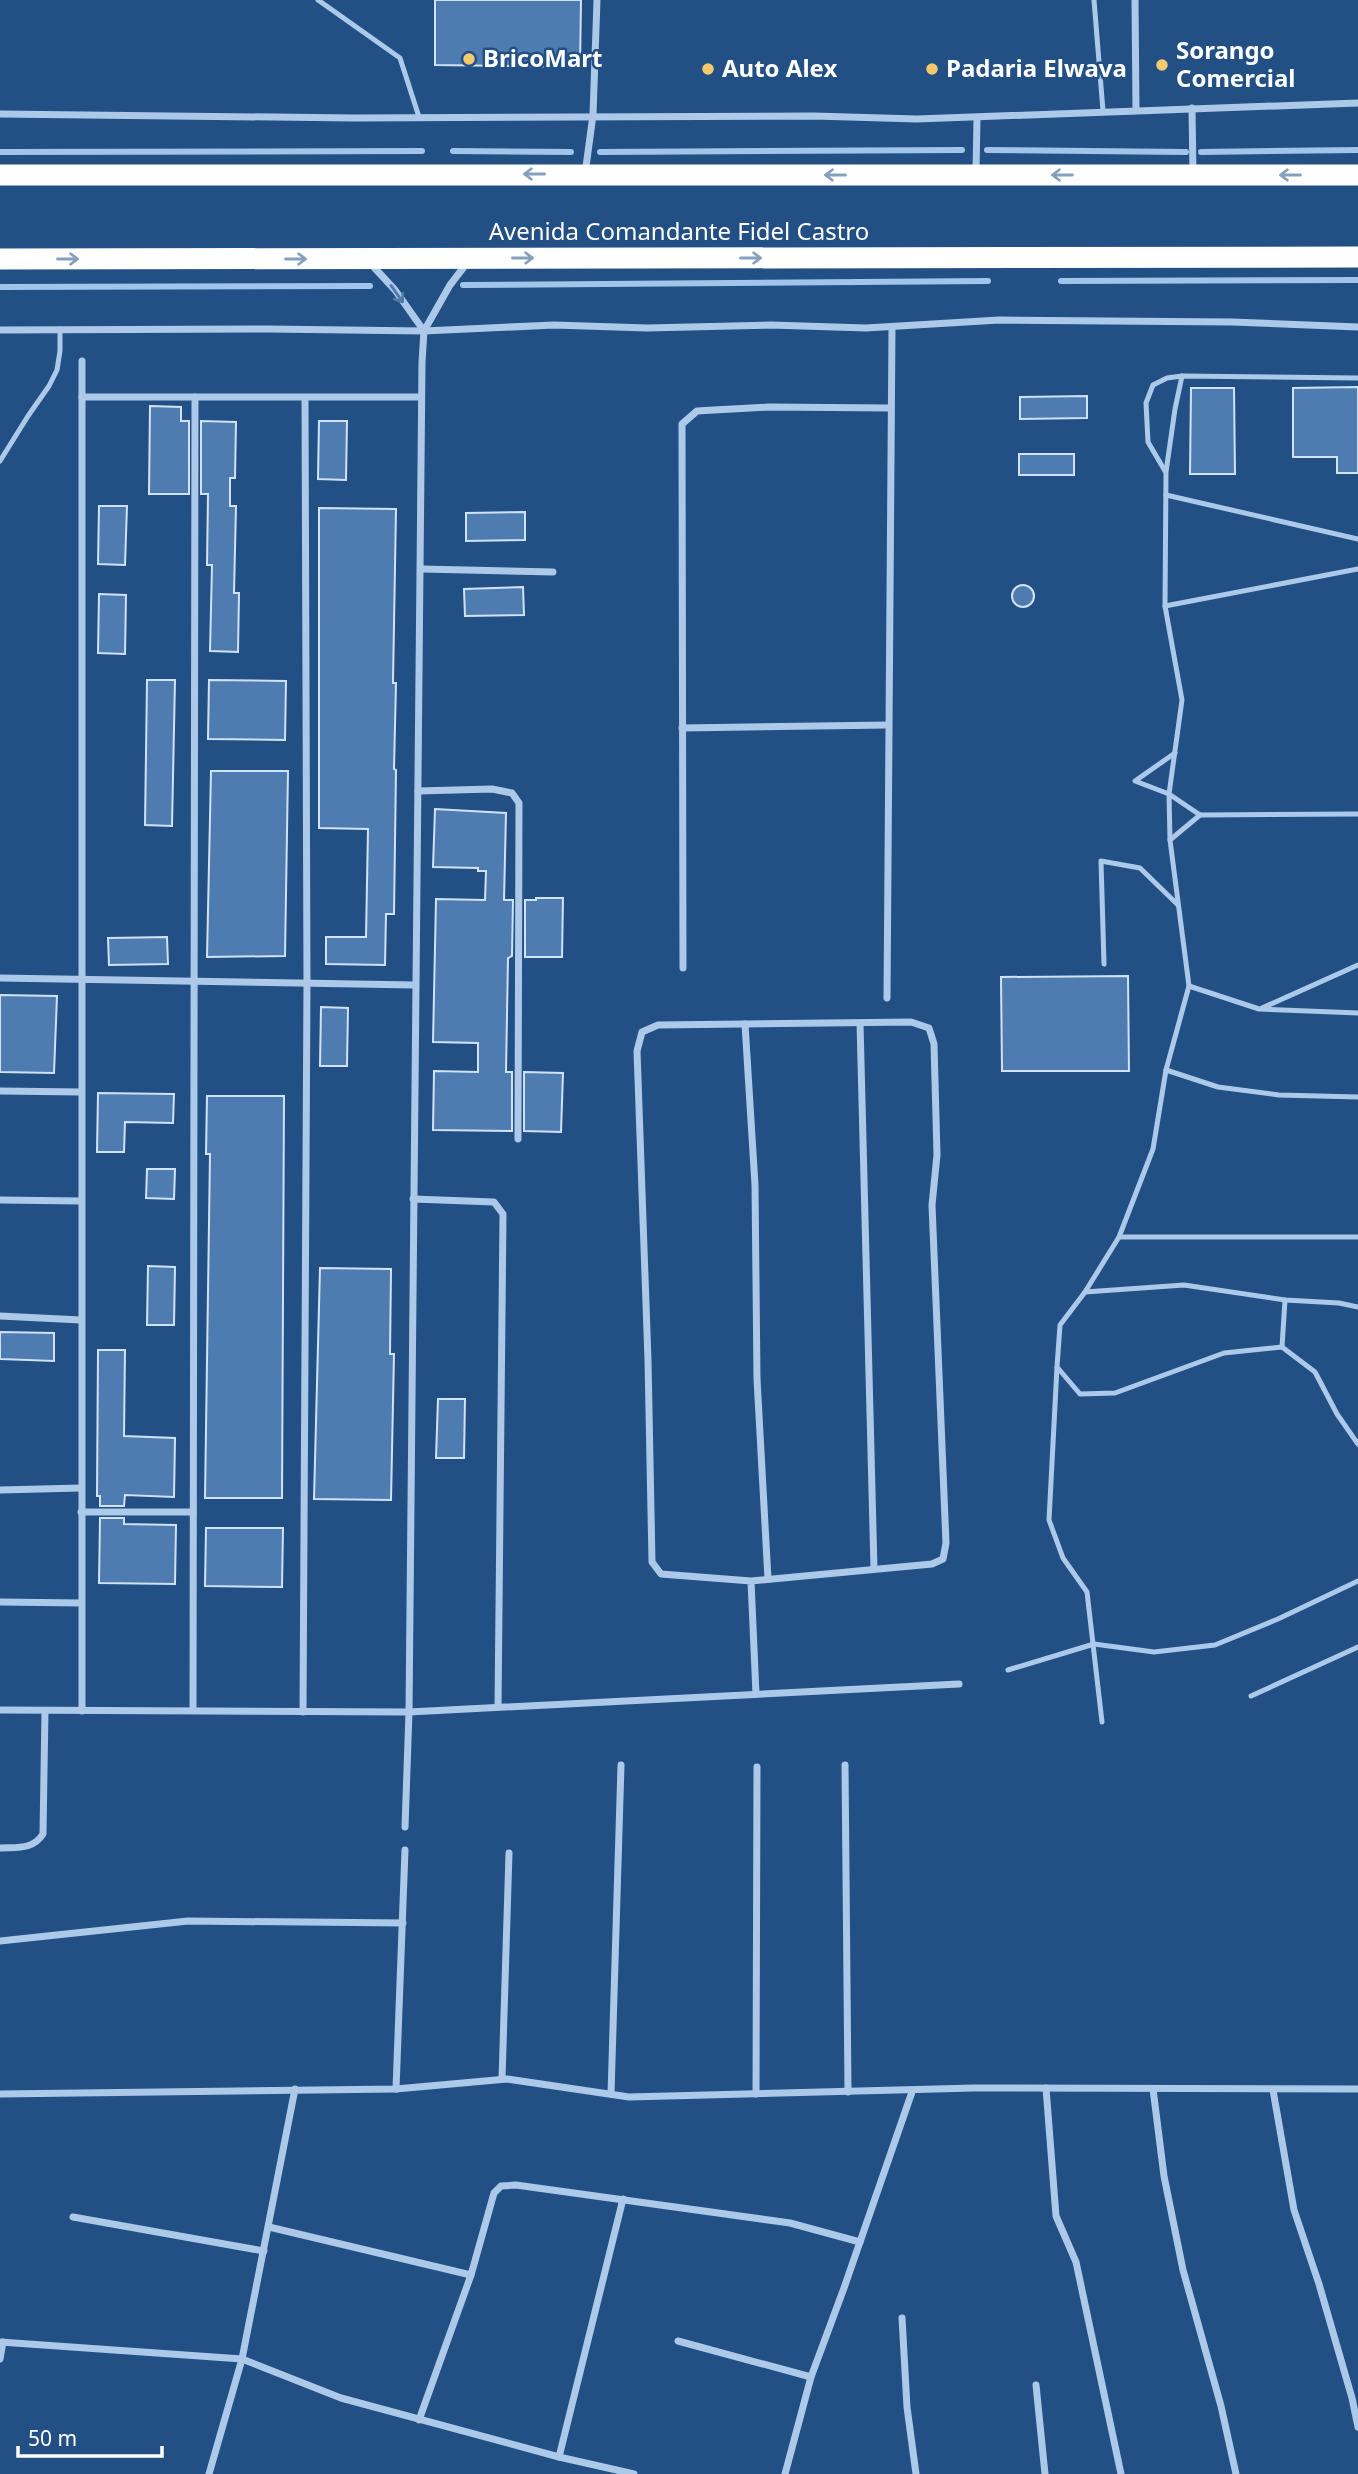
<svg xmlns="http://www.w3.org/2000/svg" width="1358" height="2474" viewBox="0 0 1358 2474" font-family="'Noto Sans',sans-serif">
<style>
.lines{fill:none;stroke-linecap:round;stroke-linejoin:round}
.stream{stroke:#a0c4ea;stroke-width:6}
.building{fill:#4f7cb0;stroke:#d0e2f7;stroke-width:2}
.lane{stroke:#acc9e9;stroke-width:5}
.street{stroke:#acc9e9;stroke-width:7}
.highway{stroke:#fff;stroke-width:21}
.oneway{stroke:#859fbc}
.oneway2{stroke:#527aa8}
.poi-dot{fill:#f5ca6e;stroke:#225085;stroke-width:2.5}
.labels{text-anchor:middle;stroke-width:5;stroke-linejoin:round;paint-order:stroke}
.poi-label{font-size:24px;font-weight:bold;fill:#fff;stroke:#225085;text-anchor:start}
.street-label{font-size:24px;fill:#fff;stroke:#225085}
</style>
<rect width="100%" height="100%" fill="#225085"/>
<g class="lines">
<g class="stream">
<polyline points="987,150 1186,152"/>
<polyline points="453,151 571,152"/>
<polyline points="0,152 422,151"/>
<polyline points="600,152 962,150"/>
<polyline points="1201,152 1358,150"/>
<polyline points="1061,281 1358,280"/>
<polyline points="463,285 988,281"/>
<polyline points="0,287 370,286"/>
</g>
</g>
<g class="building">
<polygon points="435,0 581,0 580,67 435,65"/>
<polygon points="1358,387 1358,473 1337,473 1337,457 1293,457 1293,388"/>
<polygon points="1191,388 1234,388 1235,474 1190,474"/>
<polygon points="1087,396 1087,418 1020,419 1020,397"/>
<polygon points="150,406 181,407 181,421 189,421 189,494 149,494"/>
<polygon points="201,421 236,422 235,478 230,478 230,506 236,506 234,593 239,593 238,652 210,651 212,565 207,565 208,494 201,494"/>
<polygon points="319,421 347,421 346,480 318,479"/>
<rect x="1019" y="454" width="55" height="21"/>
<polygon points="99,506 127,506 125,565 98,564"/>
<polygon points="319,508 396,509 393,683 396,683 394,769 396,770 394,914 386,914 385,965 326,964 326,937 366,937 368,829 319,828"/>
<polygon points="525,512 525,540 466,541 466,513"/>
<circle cx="1023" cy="596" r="11"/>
<polygon points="523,587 524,615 465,616 464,589"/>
<polygon points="99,594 126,595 125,654 98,653"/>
<polygon points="147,680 175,680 172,826 145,825"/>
<polygon points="209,680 286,681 285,740 208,739"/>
<polygon points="211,771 288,771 285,956 207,957"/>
<polygon points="435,809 506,813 504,900 513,900 512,956 508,958 506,1072 512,1072 512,1131 433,1130 434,1071 478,1072 478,1043 433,1042 436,899 485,900 486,871 478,871 478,868 433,867"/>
<polygon points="536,898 563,898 562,957 525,957 525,900 536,900"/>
<polygon points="167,937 168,964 109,965 108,938"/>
<polygon points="1128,976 1129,1071 1002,1071 1001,977"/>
<polygon points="0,995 57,996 54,1073 0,1072"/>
<polygon points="321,1007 348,1008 347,1066 320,1066"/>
<polygon points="524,1072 563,1073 561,1132 524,1131"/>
<polygon points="98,1093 174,1094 173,1123 125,1122 124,1152 97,1152"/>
<polygon points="207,1096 284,1096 282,1498 205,1498 210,1154 206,1154"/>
<polygon points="147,1169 175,1169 174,1199 146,1198"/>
<polygon points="148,1266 175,1267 174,1325 147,1325"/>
<polygon points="320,1268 391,1269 390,1354 394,1354 391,1500 314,1499"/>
<polygon points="0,1332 54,1333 54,1361 0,1359"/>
<polygon points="98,1350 125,1350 124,1436 175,1438 174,1497 125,1495 124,1506 100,1506 100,1496 97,1496"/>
<polygon points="438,1399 465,1399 464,1458 436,1458"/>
<polygon points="100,1518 124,1518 124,1524 176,1525 175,1584 99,1583"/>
<polygon points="206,1528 283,1528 282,1587 205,1586"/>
</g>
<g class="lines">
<g class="lane">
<polyline points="318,0 400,58 419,117"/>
<polyline points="1094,0 1103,111"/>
<polyline points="1358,378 1182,376 1175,409 1166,472 1165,606 1182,700 1169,794 1170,840 1189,986 1166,1070 1153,1149 1119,1237 1085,1292 1060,1325 1057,1367 1080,1394 1115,1393 1224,1353 1282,1347 1315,1372 1337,1414 1358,1444"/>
<polyline points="0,461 28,416 49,386 57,370 60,351 60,329"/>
<polyline points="1165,471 1148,442 1146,403 1153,385 1167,378 1182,376"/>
<polyline points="1166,495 1358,539"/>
<polyline points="1165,606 1358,569"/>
<polyline points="1175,753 1135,781 1169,794 1200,815 1358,814"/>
<polyline points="1170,840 1200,815"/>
<polyline points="1104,964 1101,861 1140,868 1177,904"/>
<polyline points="1189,986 1259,1009 1358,1013"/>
<polyline points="1262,1008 1358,965"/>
<polyline points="1166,1070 1218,1087 1279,1095 1358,1097"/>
<polyline points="1119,1237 1358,1237"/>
<polyline points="1085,1292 1184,1285 1285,1300 1339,1303 1358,1307"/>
<polyline points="1282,1347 1285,1300"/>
<polyline points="1057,1367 1049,1520 1063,1558 1087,1592 1102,1722"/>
<polyline points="1008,1670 1094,1644 1154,1652 1215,1645 1278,1619 1358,1581"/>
<polyline points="1251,1696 1358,1647"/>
</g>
<g class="street">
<polyline points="1135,0 1136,110"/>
<polyline points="1192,108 1193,174"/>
<polyline points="0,114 354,118 814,116 917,119 1358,103"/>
<polyline points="976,171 977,119"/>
<polyline points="585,174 593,115 597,0"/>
<polyline points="370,263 395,290 424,331"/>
<polyline points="0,330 268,329 424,331 554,325 647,328 771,325 866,328 999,320 1232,322 1358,327"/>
<polyline points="82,397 421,397"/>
<polyline points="421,569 553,572"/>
<polyline points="682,728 888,725"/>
<polyline points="418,791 492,789 512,793 519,803 518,1139"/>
<polyline points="683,968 682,424 697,411 714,410 769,407 890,408"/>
<polyline points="0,978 414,985"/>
<polyline points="887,998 892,327"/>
<polyline points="860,1023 874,1569"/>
<polyline points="745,1024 755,1185 757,1379 768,1579"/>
<polyline points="0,1091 81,1092"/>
<polyline points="413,1199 494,1202 503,1214 498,1707"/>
<polyline points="0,1200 81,1201"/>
<polyline points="0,1316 81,1320"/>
<polyline points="0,1490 81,1488"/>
<polyline points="81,1512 193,1512"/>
<polyline points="751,1581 661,1574 652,1562 648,1360 637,1051 642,1032 658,1025 911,1022 929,1028 934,1044 937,1155 932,1205 946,1543 943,1559 932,1564 751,1581 756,1694"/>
<polyline points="0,1602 81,1603"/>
<polyline points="0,1710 409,1712 959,1684"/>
<polyline points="193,1710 195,397"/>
<polyline points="82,1711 82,361"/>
<polyline points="303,1712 307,983 305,398"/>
<polyline points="845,1765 848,2092"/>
<polyline points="405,1827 409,1712 422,362 424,331 450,285 467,263"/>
<path d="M0 1848C17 1847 33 1850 43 1834L45 1711"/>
<polyline points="0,1941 188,1921 403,1923"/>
<polyline points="502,2079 509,1853"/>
<polyline points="1046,2088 1056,2216 1076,2262 1121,2474"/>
<polyline points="396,2089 405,1850"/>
<polyline points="1153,2089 1164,2176 1183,2270 1221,2406 1236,2474"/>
<polyline points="1273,2090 1294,2210 1319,2284 1352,2398 1358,2427"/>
<polyline points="0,2094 396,2089 507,2079 629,2097 974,2088 1358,2089"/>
<polyline points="611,2094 621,1765"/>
<polyline points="756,2094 757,1767"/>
<polyline points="73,2217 264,2251"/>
<polyline points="269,2227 471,2275"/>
<polyline points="902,2318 907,2407 916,2474"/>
<polyline points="678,2341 811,2377"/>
<polyline points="0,2342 242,2359 341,2398 559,2457 634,2474"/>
<polyline points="0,2359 3,2342"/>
<polyline points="1036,2385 1045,2474"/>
<polyline points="419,2420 471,2275 494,2193 501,2186 516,2185 790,2223 860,2242"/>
<polyline points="559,2457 623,2199"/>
<polyline points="209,2474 242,2359 295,2089"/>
<polyline points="785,2474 811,2377 844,2288 912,2092"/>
</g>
<g class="highway">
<polyline points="0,175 1358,175"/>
<polyline points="0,259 1358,257"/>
</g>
</g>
<defs><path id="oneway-shaft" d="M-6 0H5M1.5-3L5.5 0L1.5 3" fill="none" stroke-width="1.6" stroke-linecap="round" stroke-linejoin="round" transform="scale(1.75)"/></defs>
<g class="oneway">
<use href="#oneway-shaft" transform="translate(534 174) rotate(180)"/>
<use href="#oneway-shaft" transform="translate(835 175) rotate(-180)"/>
<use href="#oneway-shaft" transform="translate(1062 175) rotate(180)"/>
<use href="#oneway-shaft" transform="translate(1290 175) rotate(-180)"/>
<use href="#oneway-shaft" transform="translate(523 258)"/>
<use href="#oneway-shaft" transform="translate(751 258)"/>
<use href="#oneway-shaft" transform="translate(68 259)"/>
<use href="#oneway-shaft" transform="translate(296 259)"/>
</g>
<use class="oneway2" href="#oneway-shaft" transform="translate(397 294) rotate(55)"/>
<g class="poi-dot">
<circle cx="469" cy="59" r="7"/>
<circle cx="1162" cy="65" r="7"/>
<circle cx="708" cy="69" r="7"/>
<circle cx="932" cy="69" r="7"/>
</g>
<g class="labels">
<g class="poi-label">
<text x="1176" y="59">Sorango<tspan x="1176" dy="28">Comercial</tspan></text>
<text x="483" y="67">BricoMart</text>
<text x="722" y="77">Auto Alex</text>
<text x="946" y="77">Padaria Elwava</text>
</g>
<g class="street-label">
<text x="679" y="240">Avenida Comandante Fidel Castro</text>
</g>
</g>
<path d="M18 2446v10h144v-10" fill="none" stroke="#ffffff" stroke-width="3.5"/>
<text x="28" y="2446" font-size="21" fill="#ffffff" stroke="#225085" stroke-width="5" paint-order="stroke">50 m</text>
</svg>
